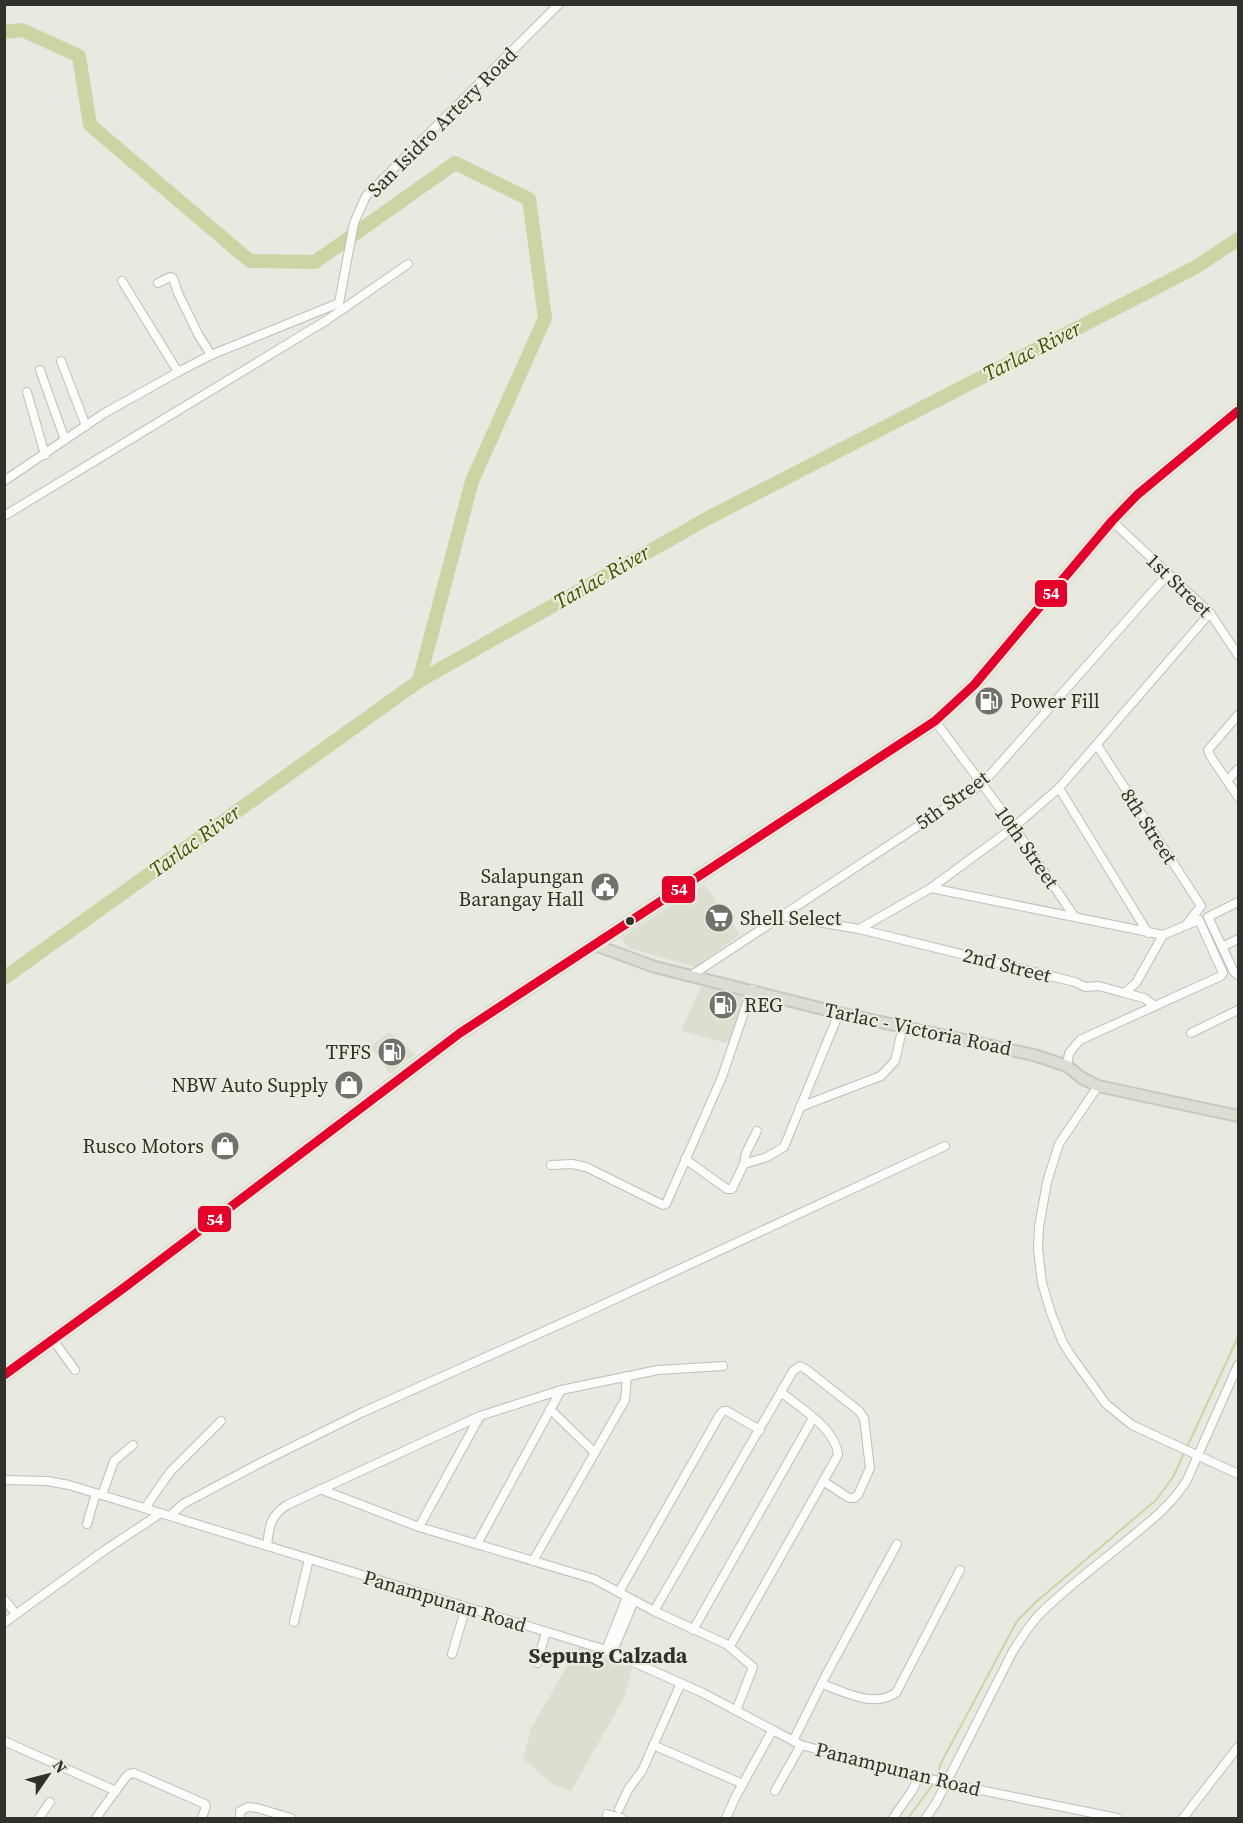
<svg xmlns="http://www.w3.org/2000/svg" width="1243" height="1823" viewBox="0 0 1243 1823" font-family="'Source Serif 4',serif">
<style>
.built{fill:#dbdfcf}
.lines{fill:none;stroke-linecap:round;stroke-linejoin:round}
.stream{stroke:#cbd4a2;stroke-width:2}
.river{stroke:#cbd4a2;stroke-width:14}
.minor-casing{stroke:#bdbfb8;stroke-width:10}
.major-casing{stroke:#c5c7c2;stroke-width:14}
.highway-casing{stroke:#c5c7c2;stroke-width:15}
.minor{stroke:#fcfcfb;stroke-width:8}
.major{stroke:#ddded3;stroke-width:10}
.highway{stroke:#c8cbb8;stroke-width:12}
.bus-1-casing{stroke:#eaedde;stroke-width:14}
.bus-1{stroke:#e4002b;stroke-width:9}
.bus-dot{fill:#2f312b;stroke:#eaedde;stroke-width:2}
.labels{text-anchor:middle;stroke-width:4.5;stroke-linejoin:round;paint-order:stroke}
.street-label{font-size:20px;fill:#2f312b;stroke:#eaedde}
.poi-label{font-size:20px;fill:#2f312b;stroke:#eaedde;text-anchor:end}
.water-label{font-size:21px;font-style:italic;fill:#4a5300;stroke:#eaedde}
.quarter-label{font-size:22px;font-weight:bold;fill:#2f312b;stroke:#eaedde}
.line-badge{stroke:#eaedde;stroke-width:2}
.badge-label{font-size:16px;text-anchor:middle;font-weight:bold;fill:#fff}
</style>
<rect width="100%" height="100%" fill="#e8eae2"/>
<g class="built">
<polygon points="704,884 740,935 695,967 629,948 621,938"/>
<polygon points="703,982 750,995 730,1044 681,1031"/>
<polygon points="389,1032 415,1054 390,1074 371,1046"/>
<polygon points="579,1646 632,1668 624,1698 571,1791 554,1785 523,1759 531,1728"/>
</g>
<g class="lines">
<g class="stream">
<polyline points="936,1777 941,1763 1017,1621 1036,1602 1156,1500 1173,1477 1238,1337"/>
<polyline points="908,1818 934,1783"/>
</g>
<g class="river">
<polyline points="4,32 22,30 79,56 90,125 250,261 315,262 455,163 529,199 545,318 472,481 419,681"/>
<polyline points="4,978 419,681 710,517 1196,267 1238,239"/>
</g>
<g class="minor-casing">
<g id="minor">
<polyline points="122,281 178,372"/>
<polyline points="158,283 170,277 173,278 178,293 198,334 211,355"/>
<polyline points="61,361 86,426"/>
<polyline points="40,370 65,440"/>
<polyline points="27,392 45,455"/>
<polyline points="4,481 103,414 178,372 211,355 339,303 354,223 366,196 559,4"/>
<polyline points="4,516 327,320 408,264"/>
<polyline points="1112,521 1210,613 1238,655"/>
<polyline points="1238,715 1208,750 1211,757 1238,797"/>
<polyline points="935,721 1014,827 1074,916"/>
<polyline points="1097,745 1201,906 1187,924"/>
<polyline points="1227,781 1238,769"/>
<polyline points="1059,788 1148,933"/>
<polyline points="931,888 1163,935"/>
<polyline points="1238,902 1208,917 1234,972 1238,975"/>
<polyline points="782,916 859,929 1075,982 1085,987 1099,986 1124,993 1136,983 1163,935 1199,920 1223,973 1221,976 1080,1040 1069,1053 1067,1066"/>
<polyline points="859,929 931,888 1014,827 1059,788 1210,613"/>
<polyline points="1222,947 1238,939"/>
<polyline points="692,975 982,784 1168,574"/>
<polyline points="1124,993 1144,998 1155,1006"/>
<polyline points="1191,1033 1238,1010"/>
<polyline points="1098,1086 1059,1144 1047,1182 1039,1227 1038,1249 1042,1283 1051,1313 1063,1343 1072,1357 1106,1404 1132,1425 1238,1474"/>
<polyline points="800,1107 881,1076 895,1061 903,1026"/>
<polyline points="685,1159 727,1189 732,1189 744,1164 746,1153 757,1131"/>
<polyline points="744,1164 767,1157 784,1147 839,1013"/>
<polyline points="551,1165 572,1164 586,1167 663,1205 666,1204 722,1077 752,989"/>
<polyline points="53,1340 75,1370"/>
<polyline points="550,1409 595,1453"/>
<polyline points="4,1480 47,1481 69,1485 606,1650 703,1693 801,1745 946,1783 1117,1818"/>
<polyline points="320,1489 419,1527 594,1579 654,1611 726,1644 753,1667 736,1711"/>
<polyline points="102,1495 114,1461 133,1445"/>
<polyline points="145,1508 170,1472 221,1421"/>
<polyline points="170,1516 183,1504 262,1462 363,1412 587,1312 945,1146"/>
<polyline points="87,1524 96,1493"/>
<polyline points="419,1527 480,1416"/>
<polyline points="477,1544 561,1390"/>
<path d="M267 1546C269 1527 270 1516 287 1505L480 1416 561 1390 658 1370 723 1366"/>
<polyline points="533,1561 625,1400 627,1376"/>
<polyline points="619,1592 719,1416 723,1411 727,1411 760,1430"/>
<polyline points="4,1599 16,1614"/>
<polyline points="654,1611 793,1371 800,1366 807,1370 859,1411 864,1418 870,1468 858,1495 854,1498 849,1498 823,1481"/>
<polyline points="294,1622 309,1559"/>
<polyline points="4,1623 105,1550 161,1513"/>
<polyline points="693,1630 813,1418"/>
<path d="M730 1646 838 1455C836 1429 801 1408 782 1393"/>
<polyline points="606,1650 627,1597"/>
<polyline points="612,1653 634,1601"/>
<polyline points="452,1654 466,1607"/>
<polyline points="537,1663 546,1632"/>
<path d="M822 1684C845 1692 873 1708 896 1693L960 1570"/>
<polyline points="4,1741 116,1791"/>
<polyline points="793,1741 827,1673 897,1544"/>
<polyline points="653,1745 743,1784"/>
<polyline points="775,1791 801,1745"/>
<polyline points="619,1809 629,1788 642,1771 681,1683"/>
<polyline points="607,1814 622,1818"/>
<polyline points="39,1818 50,1802"/>
<polyline points="96,1818 125,1778 129,1774 134,1773 205,1804 206,1806 202,1818"/>
<polyline points="240,1818 240,1811 248,1807 257,1808 291,1818"/>
<polyline points="726,1818 736,1796 772,1731"/>
<polyline points="893,1818 912,1791 919,1776"/>
<path d="M926 1818 936 1803 1013 1651C1021 1639 1028 1627 1037 1617 1064 1589 1096 1566 1125 1542 1148 1523 1171 1506 1187 1480L1238 1365"/>
<polyline points="1183,1818 1238,1747"/>
</g>
</g>
<g class="major-casing">
<polyline id="major" points="595,945 655,967 839,1013 1034,1055 1067,1066 1082,1078 1098,1086 1238,1116"/>
</g>
<g class="highway-casing">
<polyline id="highway" points="4,1375 125,1287 460,1033 935,721 974,685 1112,521 1137,495 1238,411"/>
</g>
<use href="#minor" class="minor"/>
<use href="#major" class="major"/>
<use href="#highway" class="highway"/>
<g class="bus-1-casing">
<polyline id="bus-1" points="4,1375 125,1287 460,1033 935,721 974,685 1112,521 1137,495 1238,411"/>
</g>
<use href="#bus-1" class="bus-1"/>
</g>
<defs>
<g id="fuel-disc" transform="scale(1.5)"><circle r="9.5" fill="#70726b" stroke="#eaedde"/><path d="M-5.5-6h7V0h2V4h1.3V-2.5L3-4.5l.8-.8L6-3V5H2.5V1h-1V6h-7ZM-4.2-4.7v3.2H.2V-4.7Z" fill="#fff"/></g>
<g id="civic-disc" transform="scale(1.5)"><circle r="9.5" fill="#70726b" stroke="#eaedde"/><path d="M-.6-6.5H3V-4.5H.6V-3L4-1V1h2V6H-6V1h2V-1L-.6-3ZM-1.2 2.5V6h2.4V2.5Z" fill="#fff"/></g>
<g id="supermarket-disc" transform="scale(1.5)"><circle r="9.5" fill="#70726b" stroke="#eaedde"/><path d="M-6-5.5h2.5l.6 2H6L4.5 2H-2.5L-4.4-4H-6ZM-1.5 3.2a1.3 1.3 0 1 0 .1 0ZM3 3.2a1.3 1.3 0 1 0 .1 0Z" fill="#fff"/></g>
<g id="shop-disc" transform="scale(1.5)"><circle r="9.5" fill="#70726b" stroke="#eaedde"/><path d="M-5-2.5h2.3a2.7 3.5 0 0 1 5.4 0H5L5.5 6h-11ZM-1.5-2.5h3a1.5 2.3 0 0 0-3 0Z" fill="#fff"/></g>
</defs>
<g fill-rule="evenodd">
<use href="#fuel-disc" x="989" y="701"/>
<use href="#civic-disc" x="605" y="887"/>
<use href="#supermarket-disc" x="719" y="918"/>
<use href="#fuel-disc" x="723" y="1005"/>
<use href="#fuel-disc" x="392" y="1052"/>
<use href="#shop-disc" x="349" y="1085"/>
<use href="#shop-disc" x="225" y="1146"/>
</g>
<circle class="bus-dot" cx="630" cy="921" r="5"/>
<g class="labels">
<g class="street-label">
<text transform="translate(442 122) rotate(-45)" y="7">San Isidro Artery Road</text>
<text transform="translate(1179 585) rotate(44)" y="7">1st Street</text>
<text transform="translate(952 800) rotate(-36)" y="7">5th Street</text>
<text transform="translate(1149 826) rotate(57)" y="7">8th Street</text>
<text transform="translate(1027 847) rotate(55)" y="7">10th Street</text>
<text transform="translate(1007 965) rotate(14)" y="7">2nd Street</text>
<text transform="translate(918 1029) rotate(12)" y="7">Tarlac - Victoria Road</text>
<text transform="translate(445 1601) rotate(17)" y="7">Panampunan Road</text>
<text transform="translate(898 1769) rotate(14)" y="7">Panampunan Road</text>
</g>
<g class="poi-label">
<text x="1010" y="708" text-anchor="start">Power Fill</text>
<text x="584" y="883">Salapungan<tspan x="584" dy="23">Barangay Hall</tspan></text>
<text x="740" y="925" text-anchor="start">Shell Select</text>
<text x="744" y="1012" text-anchor="start">REG</text>
<text x="371" y="1059">TFFS</text>
<text x="328" y="1092">NBW Auto Supply</text>
<text x="204" y="1153">Rusco Motors</text>
</g>
<g class="water-label">
<text transform="translate(1032 351) rotate(-27)" y="7">Tarlac River</text>
<text transform="translate(602 577) rotate(-30)" y="7">Tarlac River</text>
<text transform="translate(195 841) rotate(-36)" y="7">Tarlac River</text>
</g>
<g class="quarter-label">
<text x="608" y="1663">Sepung Calzada</text>
</g>
</g>
<g class="line-badge">
<rect x="1034" y="579" width="34" height="29" rx="6" fill="#e4002b"/>
<rect x="661" y="875" width="35" height="29" rx="6" fill="#e4002b"/>
<rect x="197" y="1205" width="35" height="28" rx="6" fill="#e4002b"/>
</g>
<g class="badge-label">
<text x="1051" y="599">54</text>
<text x="679" y="895">54</text>
<text x="215" y="1225">54</text>
</g>
<rect width="1243" height="1823" fill="none" stroke="#2f312b" stroke-width="12"/>
<g transform="translate(48 1775) rotate(55)" stroke="#eaedde" stroke-width="4.5" paint-order="stroke">
<path d="M0-4.5L10 22L0 15L-10 22Z" fill="#2f312b"/>
<text y="-9" font-size="16" font-weight="bold" text-anchor="middle" fill="#2f312b">N</text>
</g>
</svg>
